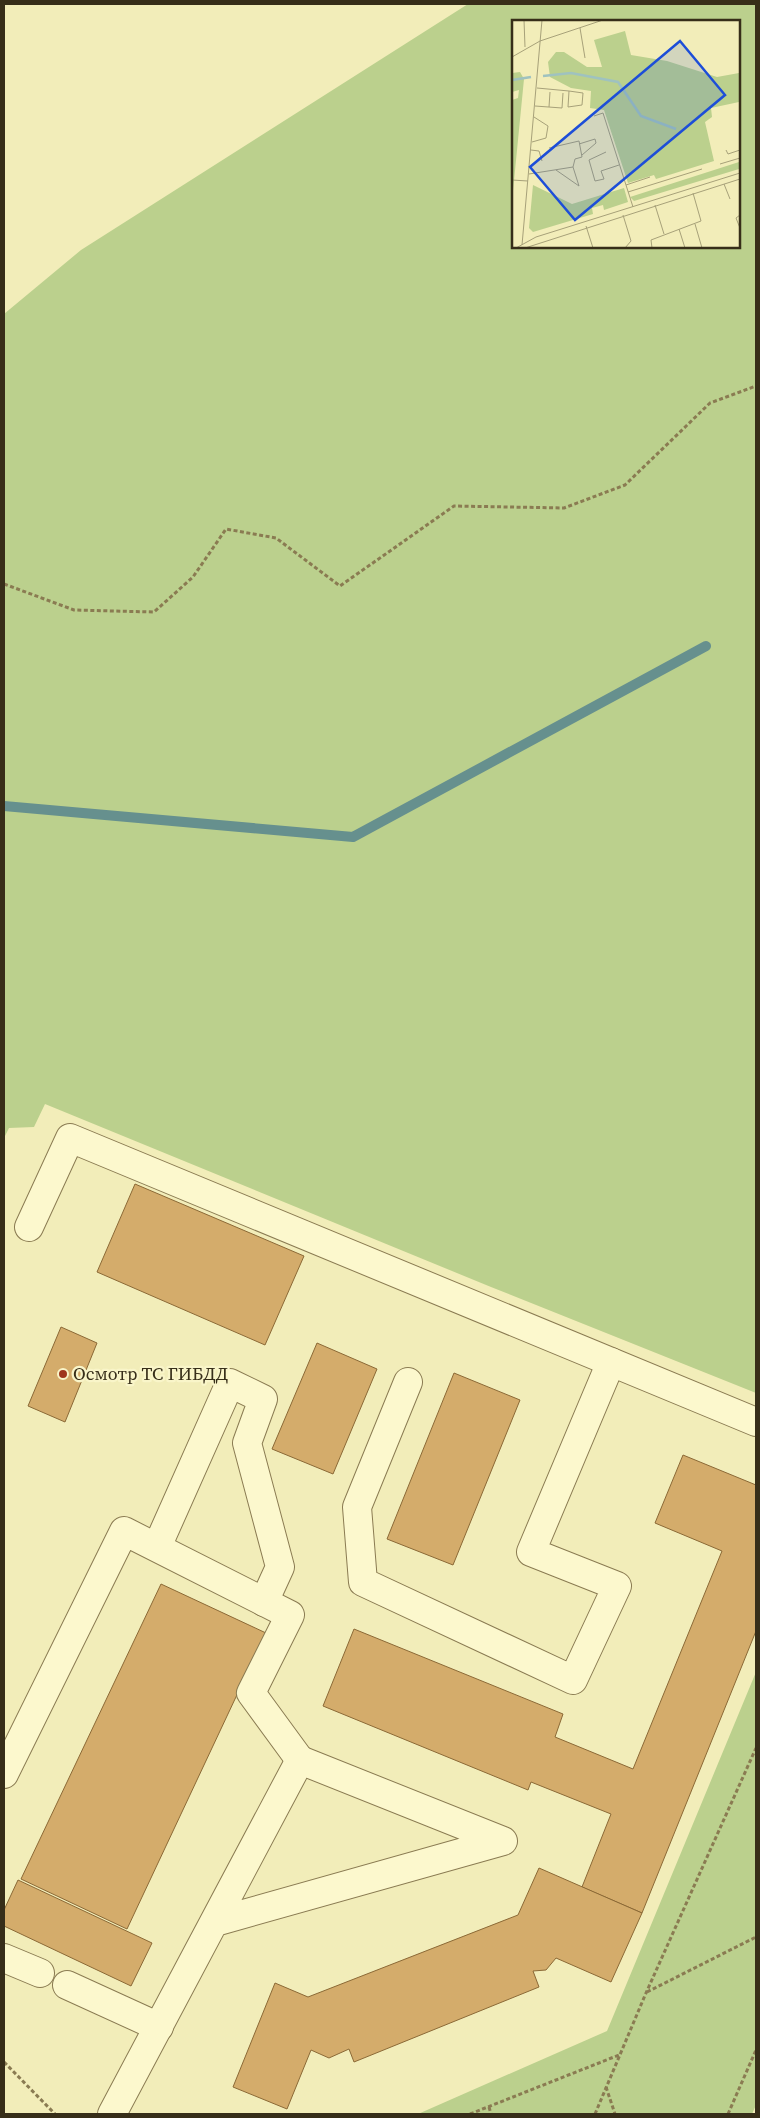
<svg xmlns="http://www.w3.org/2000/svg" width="760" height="2118" viewBox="0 0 760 2118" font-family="'Source Serif 4',serif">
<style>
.green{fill:#bbd08d;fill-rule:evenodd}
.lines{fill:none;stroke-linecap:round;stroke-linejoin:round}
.stream{stroke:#66908e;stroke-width:10}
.building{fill:#d4ac6b;stroke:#8b6936}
.minor-casing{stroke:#8a7b52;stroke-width:30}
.path{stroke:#8a7b52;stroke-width:3;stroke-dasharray:4 2.5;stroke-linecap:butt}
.minor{stroke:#fcf8cd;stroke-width:28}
.poi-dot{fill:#9f361d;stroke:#f9f5c9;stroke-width:2}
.labels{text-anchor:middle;stroke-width:4.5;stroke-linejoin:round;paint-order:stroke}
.poi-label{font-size:18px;fill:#372e19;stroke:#f9f5c9;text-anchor:start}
.inset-river{fill:none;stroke:#9fc2bf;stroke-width:2.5}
.inset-road{fill:none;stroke:#a7a179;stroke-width:1}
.view{fill:#1d4ed8;fill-opacity:0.15;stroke:#1d4ed8;stroke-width:2.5}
.inset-edge{fill:none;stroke:#372e19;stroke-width:2.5}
</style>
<rect width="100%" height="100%" fill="#f2edb9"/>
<g class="green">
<path d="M468 4H756V1393L491 1287 45 1104 34 1127 9 1128 4 1138V314L81 250ZM514 21H739V246H514Z"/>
<polygon points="756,1672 756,2105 752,2114 418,2114 607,2031"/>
</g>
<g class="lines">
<polyline class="stream" points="4,806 353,837 706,646"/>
</g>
<g class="building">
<polygon points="135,1184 304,1256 265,1345 97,1272"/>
<polygon points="61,1327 97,1343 65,1422 28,1406"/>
<polygon points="317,1343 377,1369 333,1474 272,1449"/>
<polygon points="454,1373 520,1400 453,1565 387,1539"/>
<polygon points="683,1455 756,1485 756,1631 642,1913 582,1887 611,1814 531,1782 528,1790 323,1706 354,1629 563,1714 555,1737 633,1769 722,1551 655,1523"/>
<polygon points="161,1584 266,1633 127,1929 21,1879"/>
<polygon points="539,1868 642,1913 611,1982 556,1958 546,1970 533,1971 539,1987 354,2062 349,2049 329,2058 311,2050 287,2109 233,2087 275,1983 308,1997 518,1915"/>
<polygon points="18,1880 152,1943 131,1986 4,1926 4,1910"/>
</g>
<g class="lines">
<g class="minor-casing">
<g id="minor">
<polyline points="29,1227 70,1138 756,1422"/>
<polyline points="408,1382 357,1507 363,1582 573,1680 617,1586 531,1552 611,1362"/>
<polyline points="157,1547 230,1383 263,1399 247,1443 280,1567 264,1602"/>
<polyline points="4,1774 124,1531 290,1615 251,1693 300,1760"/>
<polyline points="4,1958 40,1973"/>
<polyline points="67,1985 159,2027"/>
<polyline points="112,2114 300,1760 503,1841 215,1922"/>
</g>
</g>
<g class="path">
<polyline points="4,584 74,610 154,612 193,577 226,529 276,538 340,586 454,506 564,508 625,485 710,403 756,386"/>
<polyline points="647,1992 756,1937"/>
<polyline points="4,2062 55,2114"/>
<polyline points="606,2087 615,2114"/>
<polyline points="489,2107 491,2114"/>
<polyline points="470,2114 619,2055"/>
<polyline points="595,2114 646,1993 756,1748"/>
<polyline points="728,2114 756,2050"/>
</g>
<use href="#minor" class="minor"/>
</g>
<circle class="poi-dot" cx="63" cy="1374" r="5"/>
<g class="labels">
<g class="poi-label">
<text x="73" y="1380">Осмотр ТС ГИБДД</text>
</g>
</g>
<g transform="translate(512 20)">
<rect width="228" height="228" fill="#f2edb9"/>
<path d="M113 11 119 35 155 41 205 57 227 53V82L199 88 200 97 193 102 202 141 144 159 142 155 116 163 92 90 78 88 79 71 59 68 38 57 36 42 44 32H52L75 47H90L82 20ZM8 52 12 59 0 181V80L6 78 7 70 0 72V53ZM227 142V149L122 181 118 177ZM21 165 60 184 112 168 116 182 92 190 91 185 80 188 81 194 21 212 17 208Z" fill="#bbd08d"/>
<path class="inset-river" d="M31 56 59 53 106 62 129 96 164 109M0 60 19 57"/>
<path class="inset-road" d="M12 0 13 27M68 8 73 38M0 37 28 21 91 0M25 68 57 71 71 73 70 85 56 87 57 71M23 86 50 88 51 73M37 87 38 72M82 96 91 93 121 187M20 122 34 118 36 106 22 97M67 124 83 119 84 123 70 135M37 128 67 121 70 137 63 139 61 147M19 130 27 131 30 141M214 130 216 134 228 130M94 132 77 140 83 161 92 159 89 151 107 145M208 144 228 138M17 154 61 147 67 166 44 150M0 160 16 161M212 164 218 179M114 165 138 157M116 172 190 149M143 185 152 214M111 195 119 221 113 228M228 195 224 198 228 208M183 204 190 228M74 206 81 228M167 209 173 228M10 225 30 0M4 228 24 217 228 153M13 228 228 159M140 228 139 220 189 201 181 173"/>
<path class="view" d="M168 21 213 75 63 200 18 147Z"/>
<rect width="228" height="228" class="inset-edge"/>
</g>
<rect width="760" height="2118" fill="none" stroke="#372e19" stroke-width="10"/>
</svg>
